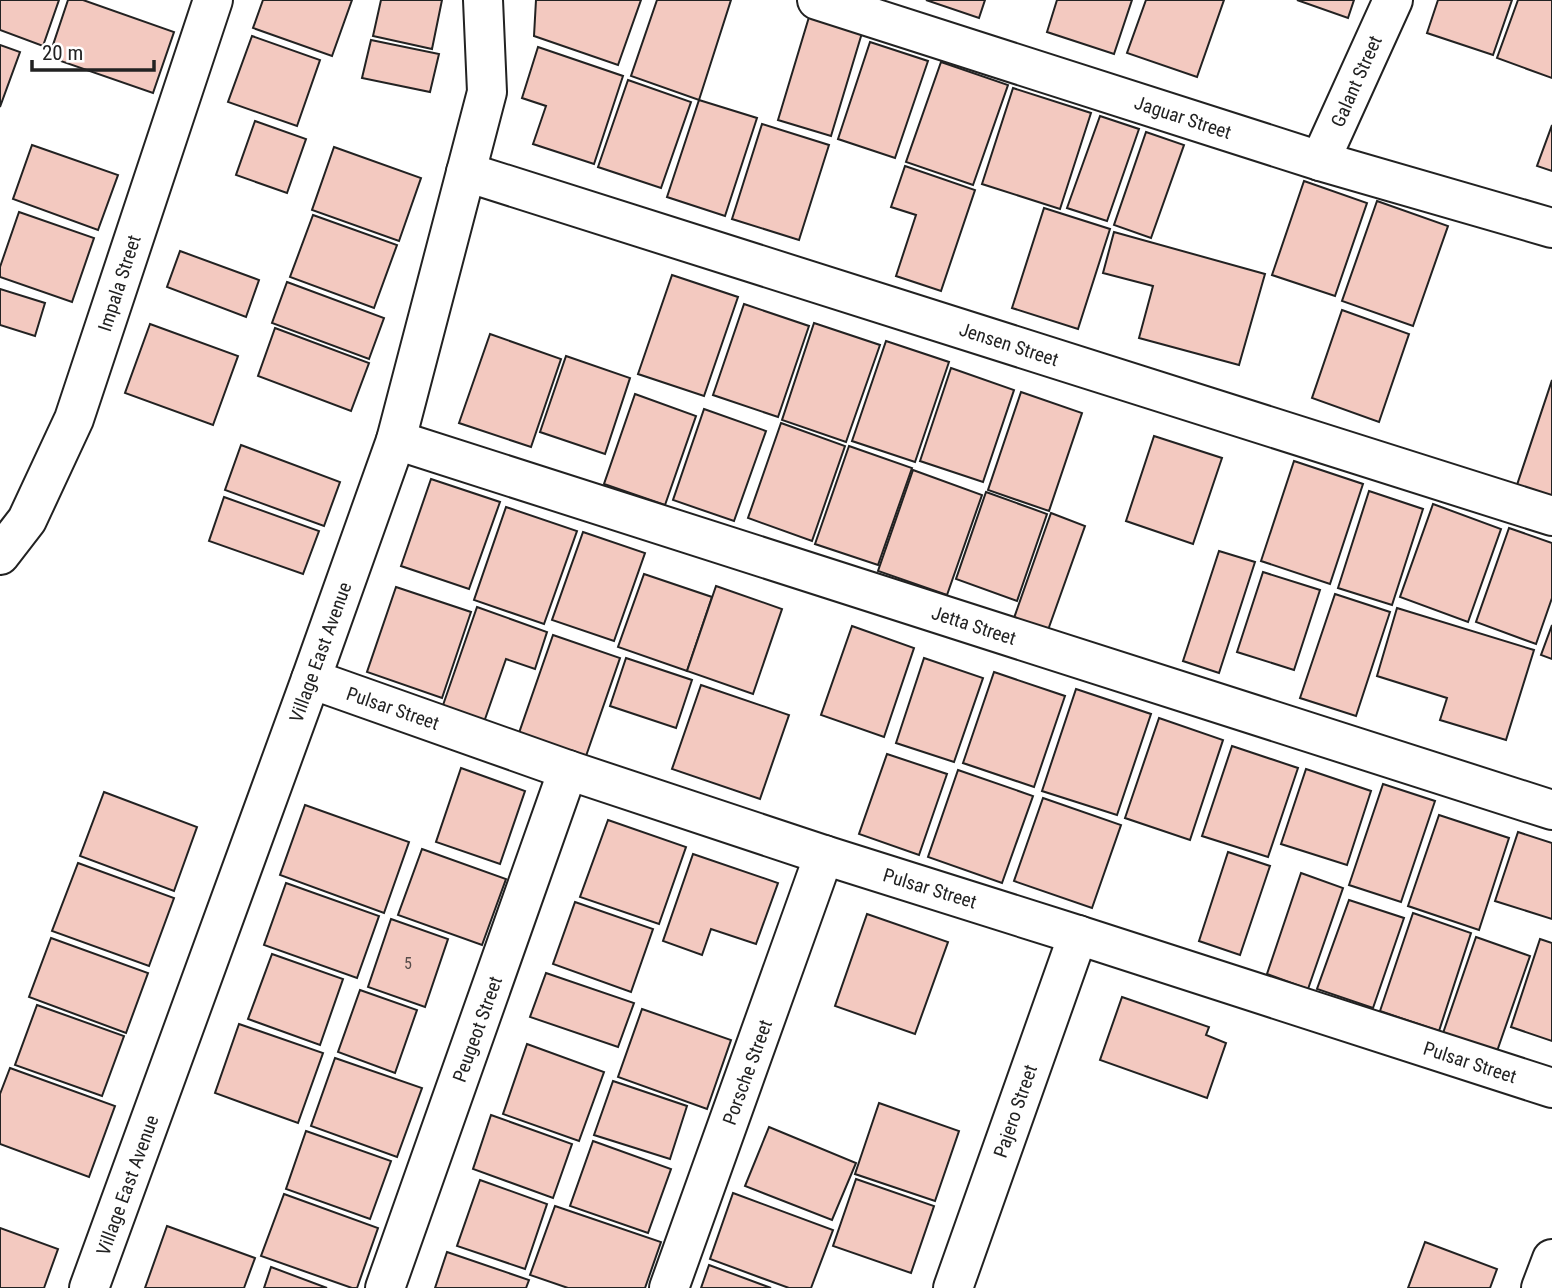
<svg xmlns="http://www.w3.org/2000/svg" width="1552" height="1288" viewBox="0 0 1552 1288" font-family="'Roboto Condensed',sans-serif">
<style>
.building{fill:#f3c9c0;stroke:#222;stroke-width:2}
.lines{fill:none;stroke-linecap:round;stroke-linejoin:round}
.minor-casing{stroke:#222;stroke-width:42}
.minor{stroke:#fff;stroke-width:38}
.labels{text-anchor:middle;stroke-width:5;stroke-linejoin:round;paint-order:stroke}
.number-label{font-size:16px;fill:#564c4a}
.street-label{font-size:19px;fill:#222;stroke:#fff}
</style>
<rect width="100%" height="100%" fill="#fff"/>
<g class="building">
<polygon points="0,0 59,0 43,46 0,30"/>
<polygon points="68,0 83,0 174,32 153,93 49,57"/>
<polygon points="263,0 352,0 332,56 253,28"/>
<polygon points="381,0 442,0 432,49 373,36"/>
<polygon points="536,0 641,0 618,65 534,36"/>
<polygon points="657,0 731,0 699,100 631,76"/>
<polygon points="926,0 985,0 979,18"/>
<polygon points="1057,0 1132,0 1114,54 1047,32"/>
<polygon points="1146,0 1224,0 1197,77 1127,53"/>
<polygon points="1297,0 1354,0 1348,18"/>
<polygon points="1438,0 1512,0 1493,55 1427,33"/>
<polygon points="1518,0 1552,0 1552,78 1497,58"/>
<polygon points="809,17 862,33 831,136 778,120"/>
<polygon points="252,36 320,60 297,126 228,102"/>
<polygon points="371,40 439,54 430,92 362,78"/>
<polygon points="870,42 928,61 895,158 838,139"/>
<polygon points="0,45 20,52 0,107"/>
<polygon points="538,47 623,76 594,164 533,144 546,106 522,98"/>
<polygon points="941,62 1008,85 973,185 906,162"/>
<polygon points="628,80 691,102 661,188 598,167"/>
<polygon points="1013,88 1091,113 1060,209 982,184"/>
<polygon points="699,100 757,118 725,216 667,197"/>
<polygon points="1100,116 1139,129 1107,221 1067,208"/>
<polygon points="255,121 306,139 287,193 236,175"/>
<polygon points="762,124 829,145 799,240 732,219"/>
<polygon points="1552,125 1552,171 1537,166"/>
<polygon points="1146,132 1184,145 1151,238 1114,225"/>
<polygon points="32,145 118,175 98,230 13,199"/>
<polygon points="334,147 421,178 399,241 312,210"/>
<polygon points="905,166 975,190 941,291 896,276 916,215 891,207"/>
<polygon points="1304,181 1367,203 1335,296 1272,275"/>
<polygon points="1377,201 1448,226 1413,326 1342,301"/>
<polygon points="1044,208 1110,229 1078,329 1012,308"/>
<polygon points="19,212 94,238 72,302 0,277 0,267"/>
<polygon points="313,215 397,245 374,308 290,277"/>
<polygon points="1114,232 1265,274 1239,365 1139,338 1153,286 1103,273"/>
<polygon points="180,251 259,280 246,317 167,287"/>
<polygon points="672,275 738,297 704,396 638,374"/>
<polygon points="287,282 384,318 369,359 272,323"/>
<polygon points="0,289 45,303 35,336 0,325"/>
<polygon points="744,304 809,326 778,417 713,395"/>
<polygon points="1342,310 1409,334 1379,422 1312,398"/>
<polygon points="814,323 880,345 846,442 782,420"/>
<polygon points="150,324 238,356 213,425 125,393"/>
<polygon points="275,328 369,363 351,411 258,376"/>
<polygon points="490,334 561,359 531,447 459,423"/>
<polygon points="886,341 949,362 915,462 852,441"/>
<polygon points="566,356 630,378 605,454 540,432"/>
<polygon points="951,368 1014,390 983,482 920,461"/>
<polygon points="1552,380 1552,497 1517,485"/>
<polygon points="1021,392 1082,413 1049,511 988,490"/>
<polygon points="635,394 696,416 665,505 604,484"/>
<polygon points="704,409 766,431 734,521 673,500"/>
<polygon points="781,423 845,446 812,541 748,518"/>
<polygon points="1154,436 1222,458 1193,544 1126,521"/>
<polygon points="241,445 340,482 324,526 225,490"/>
<polygon points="849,446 912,468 878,565 815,544"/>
<polygon points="1294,461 1363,484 1330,584 1261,561"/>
<polygon points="913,470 982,495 947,595 878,571"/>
<polygon points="431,479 500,502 469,589 401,566"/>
<polygon points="1369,491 1423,509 1392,605 1338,588"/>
<polygon points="986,492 1047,514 1017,601 956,579"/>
<polygon points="224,497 319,531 303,574 209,541"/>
<polygon points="1433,504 1501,529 1468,622 1400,597"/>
<polygon points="506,507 577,531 544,624 474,600"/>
<polygon points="1051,513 1085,526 1048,630 1014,618"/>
<polygon points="1509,528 1552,543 1552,598 1536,644 1476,622"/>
<polygon points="583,532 645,553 614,641 552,620"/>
<polygon points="1219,551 1255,562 1219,673 1183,661"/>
<polygon points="1263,572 1320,590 1294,670 1237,652"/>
<polygon points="644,574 712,597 687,671 618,647"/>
<polygon points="716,586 782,609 753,694 687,671"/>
<polygon points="396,587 471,612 442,698 367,672"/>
<polygon points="1335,594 1390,612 1356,716 1300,698"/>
<polygon points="477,607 547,632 535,669 506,659 484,722 442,708"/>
<polygon points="1397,608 1534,650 1506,740 1440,720 1447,698 1377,676"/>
<polygon points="1552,625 1552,659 1541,655"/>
<polygon points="852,626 914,648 884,737 821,715"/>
<polygon points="553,635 620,658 586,756 519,733"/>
<polygon points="626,658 692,680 676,728 610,706"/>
<polygon points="924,658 983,678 954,762 896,743"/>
<polygon points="994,672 1065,696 1034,787 963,763"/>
<polygon points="701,685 789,715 760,799 672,769"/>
<polygon points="1076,689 1151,714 1117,815 1042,791"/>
<polygon points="1159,718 1223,740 1190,840 1125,818"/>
<polygon points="1232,746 1298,768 1268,857 1202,836"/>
<polygon points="887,754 947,774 919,855 859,834"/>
<polygon points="461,768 525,791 500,864 436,842"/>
<polygon points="1306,769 1371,791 1347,865 1281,844"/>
<polygon points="958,770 1033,796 1002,883 928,857"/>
<polygon points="1383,784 1435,801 1401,902 1349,885"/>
<polygon points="104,792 197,827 174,891 80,856"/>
<polygon points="1043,798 1121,825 1092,908 1014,881"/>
<polygon points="305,805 409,842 384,913 280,875"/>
<polygon points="1439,815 1509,838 1479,930 1408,906"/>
<polygon points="608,820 686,847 659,924 580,897"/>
<polygon points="1518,832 1552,843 1552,919 1495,901"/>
<polygon points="422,849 506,879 482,945 398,915"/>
<polygon points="1228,852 1270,866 1240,955 1199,941"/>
<polygon points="693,854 778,883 756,944 711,929 702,955 663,941"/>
<polygon points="78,863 174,898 149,966 52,931"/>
<polygon points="1301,873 1343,888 1308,989 1267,974"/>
<polygon points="286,883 379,916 357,978 264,945"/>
<polygon points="1349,900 1404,918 1373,1008 1317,989"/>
<polygon points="575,902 653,929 631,992 553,964"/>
<polygon points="1413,913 1471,933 1439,1031 1380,1011"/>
<polygon points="867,914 948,942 915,1034 835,1006"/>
<polygon points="391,919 448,939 425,1007 368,987"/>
<polygon points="1476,937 1530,956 1495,1057 1441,1039"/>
<polygon points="51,938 148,973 126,1033 29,997"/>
<polygon points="1540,939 1552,943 1552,1041 1511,1027"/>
<polygon points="272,954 343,979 320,1045 248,1019"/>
<polygon points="546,973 634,1003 618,1047 530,1017"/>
<polygon points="360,990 417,1010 395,1073 338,1052"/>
<polygon points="1122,997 1209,1027 1206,1035 1226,1043 1207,1098 1100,1060"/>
<polygon points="37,1005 124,1036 102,1096 15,1065"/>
<polygon points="642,1009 731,1040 707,1109 618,1077"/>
<polygon points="239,1024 323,1053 298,1123 215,1093"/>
<polygon points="527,1044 604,1072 579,1141 503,1114"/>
<polygon points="335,1058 422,1088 397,1157 311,1126"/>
<polygon points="10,1068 115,1106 89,1177 0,1144 0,1094"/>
<polygon points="613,1081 687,1106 670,1159 594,1135"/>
<polygon points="879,1103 959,1131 935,1201 855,1174"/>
<polygon points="491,1115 572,1144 553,1198 473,1169"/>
<polygon points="769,1127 856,1163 832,1220 745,1186"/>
<polygon points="306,1131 391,1161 370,1219 286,1189"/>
<polygon points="593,1141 671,1169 648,1233 570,1206"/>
<polygon points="856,1179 934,1206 911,1273 833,1246"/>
<polygon points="480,1180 547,1204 525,1269 457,1246"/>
<polygon points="733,1193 833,1230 811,1288 789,1288 710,1259"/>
<polygon points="284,1194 378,1228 357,1288 352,1288 261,1256"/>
<polygon points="555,1206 661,1242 645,1288 568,1288 530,1275"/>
<polygon points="167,1226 255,1258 244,1288 145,1288"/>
<polygon points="0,1228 58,1249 44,1288 0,1288"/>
<polygon points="1425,1242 1497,1269 1490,1288 1408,1288"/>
<polygon points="447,1252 529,1280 526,1288 435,1288"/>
<polygon points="709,1265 771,1288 701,1288"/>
<polygon points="271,1267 327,1288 264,1288"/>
</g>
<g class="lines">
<g class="minor-casing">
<g id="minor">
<polyline points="817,0 1320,161 1552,228"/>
<polyline points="1320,161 1393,0"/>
<polyline points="466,172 1552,516"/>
<polyline points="396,440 1552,810"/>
<polyline points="0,555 27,520 74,419 213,0"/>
<polyline points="311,679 568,770 824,855 1078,935 1552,1088"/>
<polyline points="89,1288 311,679 396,440 487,92 483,0"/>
<polyline points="385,1288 568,770"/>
<polyline points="669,1288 824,855"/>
<polyline points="953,1288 1078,935"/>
<polyline points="1541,1288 1552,1259"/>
</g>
</g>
<use href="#minor" class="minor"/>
</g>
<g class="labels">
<g class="number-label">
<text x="408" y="969">5</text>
</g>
<g class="street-label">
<text transform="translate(1356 81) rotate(-66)" y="7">Galant Street</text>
<text transform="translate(1183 117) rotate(18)" y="7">Jaguar Street</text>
<text transform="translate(119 283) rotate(-72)" y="7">Impala Street</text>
<text transform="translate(1009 344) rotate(18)" y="7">Jensen Street</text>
<text transform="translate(974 625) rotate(18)" y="7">Jetta Street</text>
<text transform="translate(320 652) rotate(-70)" y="7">Village East Avenue</text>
<text transform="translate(393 708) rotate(19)" y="7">Pulsar Street</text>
<text transform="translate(930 888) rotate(17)" y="7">Pulsar Street</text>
<text transform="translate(477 1029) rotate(-70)" y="7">Peugeot Street</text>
<text transform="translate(1470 1062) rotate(18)" y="7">Pulsar Street</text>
<text transform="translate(747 1072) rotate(-70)" y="7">Porsche Street</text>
<text transform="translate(1015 1111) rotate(-71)" y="7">Pajero Street</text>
<text transform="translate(127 1185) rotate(-70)" y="7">Village East Avenue</text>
</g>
</g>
<path d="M32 60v10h122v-10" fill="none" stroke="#222222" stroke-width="3.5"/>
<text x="42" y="60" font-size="21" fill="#222222" stroke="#ffffff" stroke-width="5" paint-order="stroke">20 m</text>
</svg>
